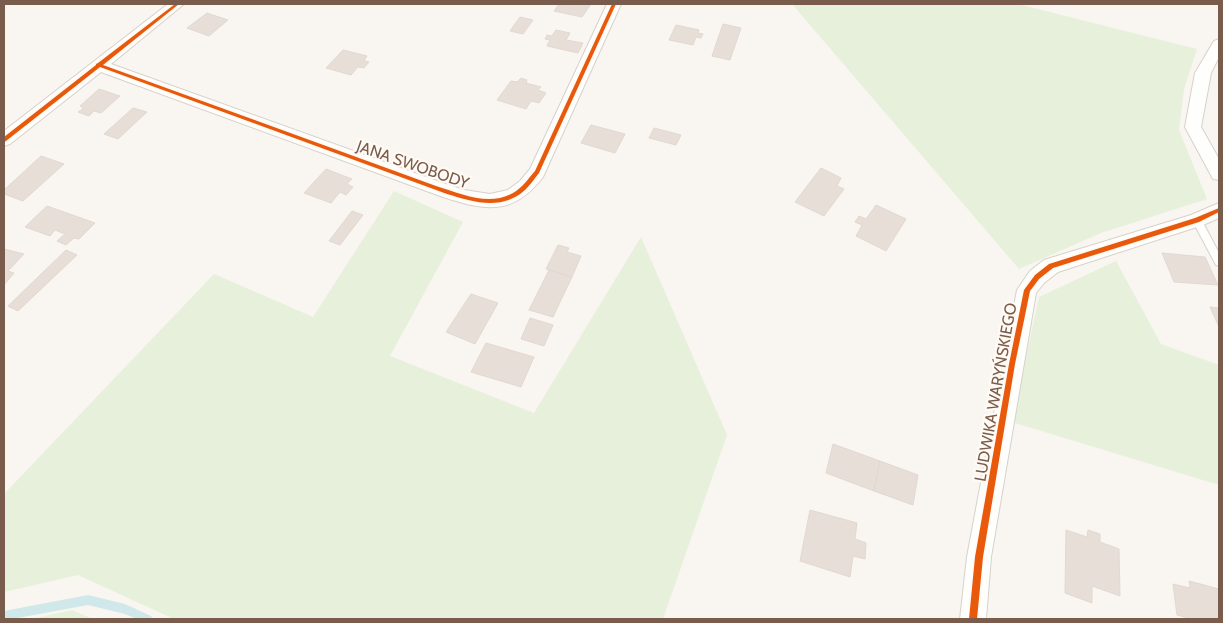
<svg xmlns="http://www.w3.org/2000/svg" width="1223" height="623" viewBox="0 0 1223 623" font-family="Cabin,sans-serif">
<style>
.green{fill:#e7f0db}
.lines{fill:none;stroke-linecap:round;stroke-linejoin:round}
.stream{fill:#d0e8ea;fill-rule:evenodd}
.building{fill:#e6ded7;stroke:#e2d8d2}
.service-casing{stroke:#d7d1cb;stroke-width:2}
.minor-casing{stroke:#d7d1cb;stroke-width:2}
.service{fill:#fefefd;fill-rule:evenodd}
.minor{fill:#fefefd;fill-rule:evenodd}
.cycleway-casing{stroke:#fffaf3;stroke-width:3}
.cycleway{fill:#e8590c;fill-rule:evenodd}
.labels{text-anchor:middle;stroke-width:4.5;stroke-linejoin:round;paint-order:stroke}
.street-label{font-size:16px;fill:#7a5c4d;stroke:#fffaf3}
</style>
<rect width="100%" height="100%" fill="#f9f5f0"/>
<g class="green">
<polygon points="792,4 1018,4 1197,49 1184,89 1179,130 1207,199 1101,233 1019,269"/>
<polygon points="394,191 463,222 390,356 534,413 641,237 727,435 663,619 174,619 78,575 4,592 4,494 214,274 313,317"/>
<polygon points="1116,261 1161,344 1219,365 1219,485 1012,422 1039,297"/>
<polygon points="72,610 93,619 32,619"/>
</g>
<g class="lines">
<polygon class="stream" points="88,595 125,604 151,616 153,619 137,619 125,614 88,605 12,619 4,619 4,611"/>
</g>
<g class="building">
<polygon points="559,4 591,4 582,17 554,11"/>
<polygon points="207,13 228,20 209,36 187,28"/>
<polygon points="520,17 533,20 523,34 510,31"/>
<polygon points="723,24 741,28 730,60 712,56"/>
<polygon points="676,25 699,30 698,33 703,34 701,38 696,37 693,45 669,40"/>
<polygon points="556,30 570,33 566,40 583,43 578,53 547,46 550,40 545,39 547,35 552,36"/>
<polygon points="343,50 367,56 364,61 369,62 364,68 358,67 351,75 326,68"/>
<polygon points="521,78 527,80 526,83 541,87 538,90 546,93 539,103 531,101 526,109 497,100 511,81 517,82"/>
<polygon points="99,89 120,96 101,113 94,111 89,116 78,112 84,108 80,106"/>
<polygon points="133,108 147,112 118,139 104,134"/>
<polygon points="591,125 625,134 615,153 581,143"/>
<polygon points="654,128 681,135 676,145 649,138"/>
<polygon points="41,156 64,164 23,201 4,194 4,190"/>
<polygon points="821,168 841,178 837,186 844,189 824,216 795,202"/>
<polygon points="326,169 352,179 347,184 353,187 346,195 340,192 331,203 304,193"/>
<polygon points="876,205 906,219 886,251 856,236 862,225 855,222 859,216 866,219"/>
<polygon points="47,206 95,223 79,239 74,238 66,245 57,241 65,234 55,230 50,236 25,227"/>
<polygon points="352,211 363,215 340,245 329,241"/>
<polygon points="558,245 569,248 567,252 581,256 572,277 546,269"/>
<polygon points="4,249 24,254 8,271 14,273 4,285"/>
<polygon points="66,250 77,255 18,311 8,306"/>
<polygon points="1162,253 1205,257 1218,285 1174,282"/>
<polygon points="549,270 572,277 553,317 529,310"/>
<polygon points="471,294 498,303 475,344 446,332"/>
<polygon points="1210,307 1219,308 1219,327"/>
<polygon points="530,318 553,325 544,346 521,339"/>
<polygon points="486,343 534,357 521,387 471,372"/>
<polygon points="833,444 880,461 874,491 826,473"/>
<polygon points="880,461 918,475 913,505 874,491"/>
<polygon points="810,510 857,523 855,539 866,543 865,559 853,556 850,577 800,561"/>
<polygon points="1066,530 1087,537 1088,530 1100,534 1100,542 1119,549 1120,596 1092,586 1092,603 1065,593"/>
<polygon points="1189,581 1219,589 1219,619 1192,619 1177,615 1173,584 1190,588"/>
</g>
<g class="lines">
<g class="service-casing">
<polygon id="service" points="1197,216 1200,217 1219,253 1219,266 1216,265 1192,220"/>
</g>
<g class="minor-casing">
<g id="minor">
<path d="M168 4H184L111 64 440 182 464 190 490 194 508 190 520 181 530 169 607 4H621L543 177C513 216 486 211 443 197L101 72 10 144 4 146V131Z"/>
<polygon points="1219,39 1219,57 1211,73 1201,127 1219,159 1219,180 1213,179 1185,127 1195,73 1214,41"/>
<polygon points="1219,203 1219,218 1203,225 1058,272 1044,283 1036,293 991,557 986,619 960,619 967,557 1017,290 1030,271 1044,260 1191,215"/>
</g>
</g>
<use href="#service" class="service"/>
<use href="#minor" class="minor"/>
<g class="cycleway-casing">
<g id="cycleway">
<path d="M175 4H179L103 65 436 186C459 193 489 207 513 193 522 188 528 179 535 171L612 4H616L539 173C532 182 526 191 517 196 495 209 470 201 447 194L100 67 6 141 4 142V137L96 65V64L98 63Z"/>
<polygon points="1219,208 1219,212 1199,222 1053,268 1039,279 1030,291 1015,364 983,557 977,619 969,619 975,557 1009,364 1024,290 1035,275 1049,264 1195,218"/>
</g>
</g>
<use href="#cycleway" class="cycleway"/>
</g>
<g class="labels">
<g class="street-label">
<text transform="translate(413 164) rotate(19)" y="6">JANA SWOBODY</text>
<text transform="translate(995 392) rotate(-80)" y="6">LUDWIKA WARYŃSKIEGO</text>
</g>
</g>
<rect width="1223" height="623" fill="none" stroke="#7a5c4d" stroke-width="10"/>
</svg>
